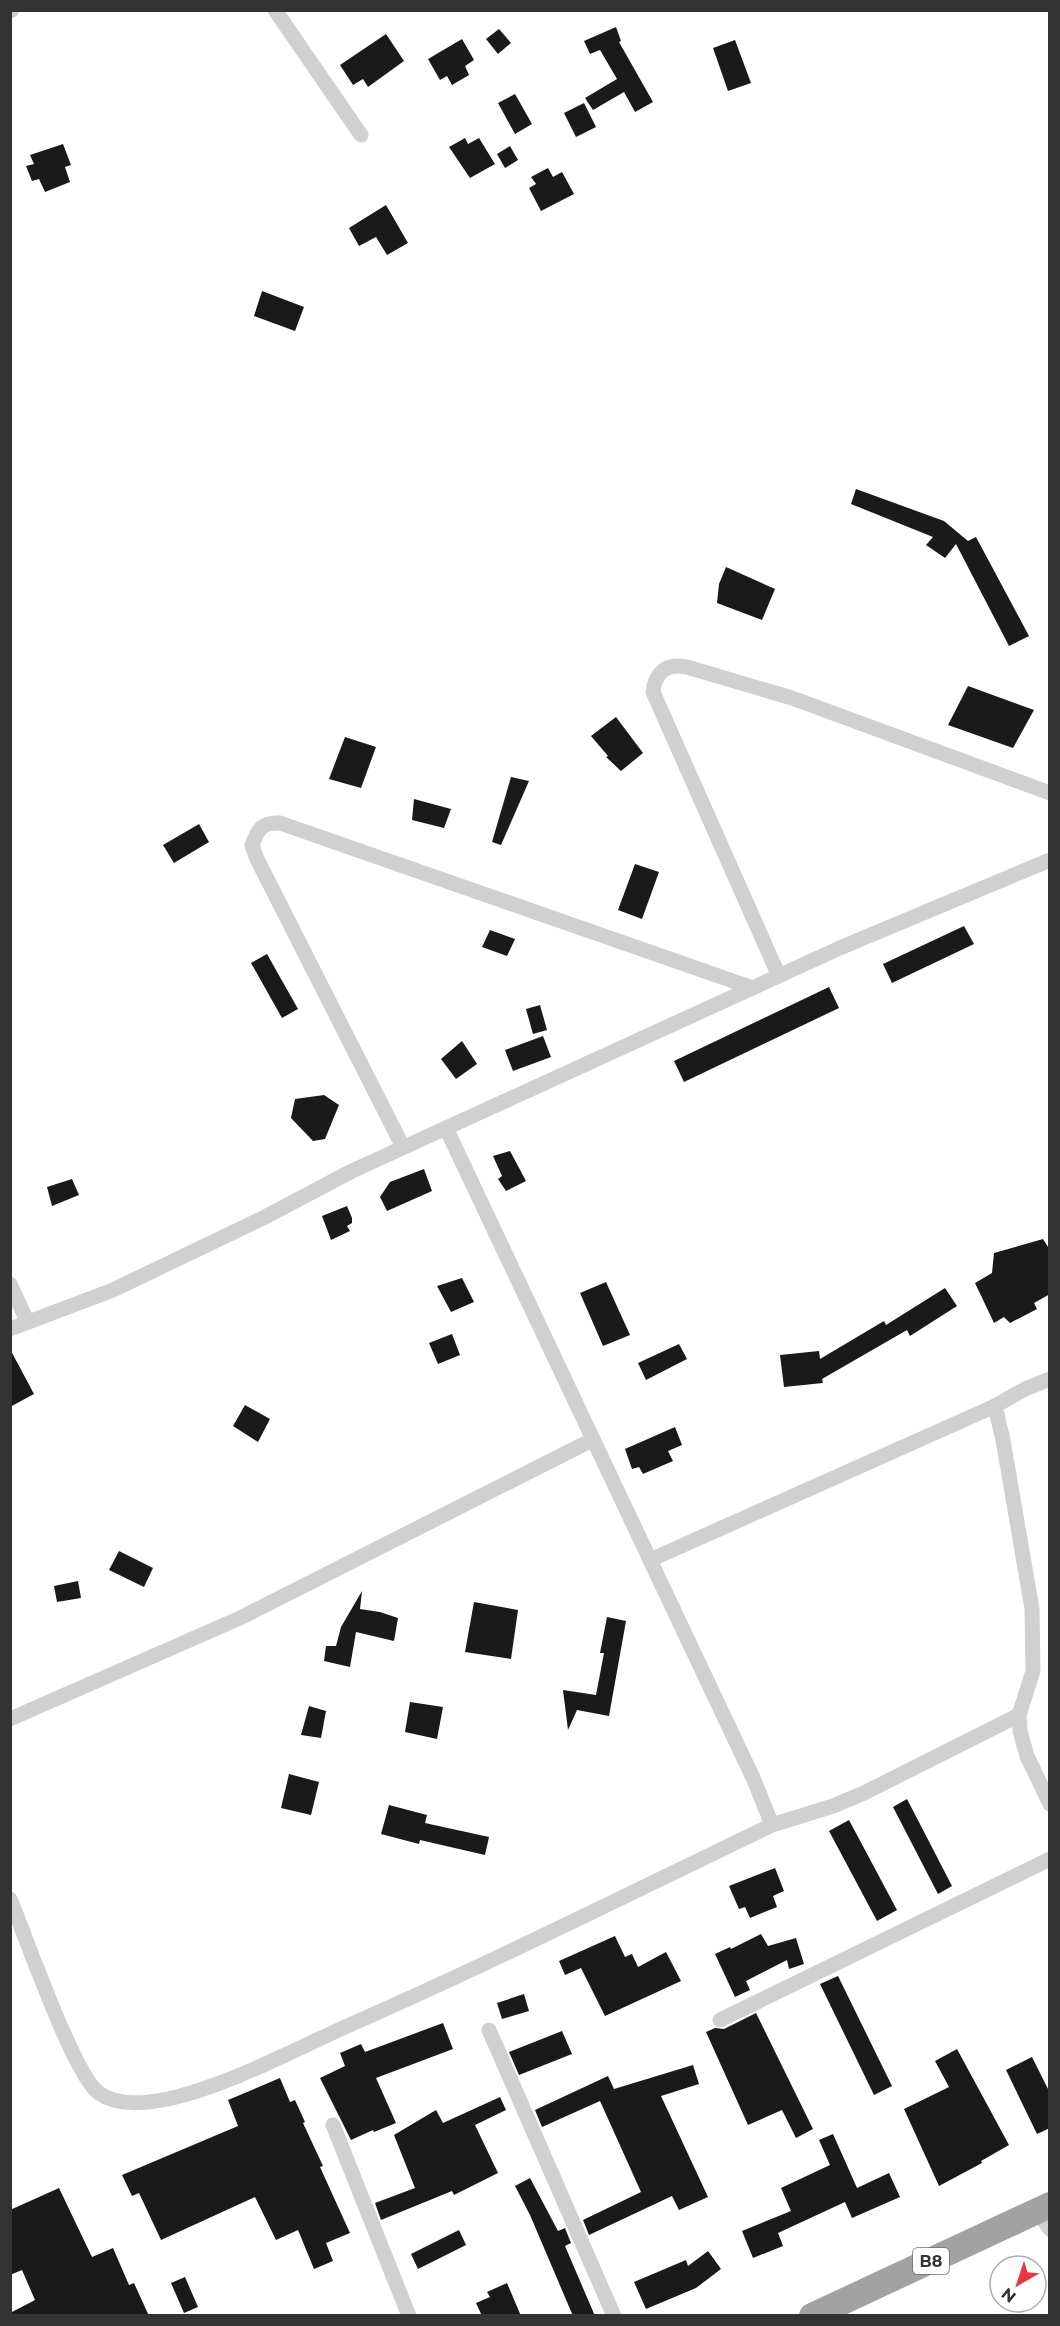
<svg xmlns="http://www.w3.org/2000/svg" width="1060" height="2326" viewBox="0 0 1060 2326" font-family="Montserrat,sans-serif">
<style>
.building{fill:#1a1a1a}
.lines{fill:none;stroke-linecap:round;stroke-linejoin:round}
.minor{stroke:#d0d0d0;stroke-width:15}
.trunk{stroke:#a2a2a2;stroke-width:26}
.labels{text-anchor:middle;stroke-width:6;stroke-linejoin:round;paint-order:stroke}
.shield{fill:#fff;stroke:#707070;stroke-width:1.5}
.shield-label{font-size:16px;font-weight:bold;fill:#333}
</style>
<rect width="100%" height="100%" fill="#fff"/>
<g class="building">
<polygon points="616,27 621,41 619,42 653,102 635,112 624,92 593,110 585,98 617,79 600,50 590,54 584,41"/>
<polygon points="499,29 511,43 498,54 486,39"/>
<polygon points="386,34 404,61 368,87 363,79 353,85 340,65"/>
<polygon points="462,39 474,60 465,66 469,75 452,85 447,76 440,80 428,59"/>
<polygon points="735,40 751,83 728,91 713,48"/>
<polygon points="515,94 532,124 515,134 498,103"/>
<polygon points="584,103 596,127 576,137 564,113"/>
<polygon points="465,138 468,144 479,138 495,164 470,178 449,147"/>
<polygon points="63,144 71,165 65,167 70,182 45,192 39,179 32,181 26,166 34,164 30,155"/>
<polygon points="510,146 518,160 505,168 497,154"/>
<polygon points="548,168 553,177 562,172 574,194 541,211 529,188 536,184 531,177"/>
<polygon points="386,205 408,243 387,255 376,237 359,246 349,228"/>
<polygon points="262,291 304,307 295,331 254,316"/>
<polygon points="856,489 944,521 968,541 976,537 1029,636 1009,646 956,544 945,558 926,545 933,537 851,504"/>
<polygon points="726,567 775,589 762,620 717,603 719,584"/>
<polygon points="968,686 1034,710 1013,748 948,725"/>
<polygon points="616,717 643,753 621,771 606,757 608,756 591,736"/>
<polygon points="345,737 376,747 361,788 329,779"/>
<polygon points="511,777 529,781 501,845 492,842"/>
<polygon points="414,799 451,809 444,828 412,820"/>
<polygon points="199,824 209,842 174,863 163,845"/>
<polygon points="635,864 659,872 642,919 618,910"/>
<polygon points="964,926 974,944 892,983 883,964"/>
<polygon points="490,930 515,939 507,956 482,947"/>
<polygon points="267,954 298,1009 282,1018 251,963"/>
<polygon points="829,987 839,1008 684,1082 674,1061"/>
<polygon points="540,1005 547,1030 533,1034 526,1009"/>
<polygon points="543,1036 551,1057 513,1071 505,1050"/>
<polygon points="462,1041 477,1064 456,1079 441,1059"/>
<polygon points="324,1095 339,1105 325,1139 313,1141 291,1118 295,1099"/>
<polygon points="510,1151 526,1181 506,1191 498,1179 502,1176 493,1156"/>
<polygon points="424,1169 432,1191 387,1211 380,1197 390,1182"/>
<polygon points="72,1179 79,1195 52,1206 47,1187"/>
<polygon points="347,1206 352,1218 352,1223 347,1226 350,1231 331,1240 322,1216"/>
<polygon points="1043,1239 1050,1250 1050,1294 1034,1303 1037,1309 1010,1323 1004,1317 994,1323 975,1283 992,1273 994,1253"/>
<polygon points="462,1278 474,1302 451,1312 437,1286"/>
<polygon points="606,1282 630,1335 603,1346 580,1293"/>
<polygon points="945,1288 957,1306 910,1336 907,1330 822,1379 823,1383 784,1387 780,1355 819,1351 820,1359 884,1321 886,1325"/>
<polygon points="452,1334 460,1355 438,1364 429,1343"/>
<polygon points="679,1344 687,1359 646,1380 638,1363"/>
<polygon points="10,1349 34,1394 10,1407"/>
<polygon points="245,1405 270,1419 258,1442 233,1426"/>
<polygon points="675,1427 682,1445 668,1451 673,1461 643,1474 639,1467 632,1469 625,1449"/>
<polygon points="119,1551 153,1568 144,1587 109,1570"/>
<polygon points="78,1581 81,1598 57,1602 54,1586"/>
<polygon points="362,1591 360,1609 380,1612 398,1618 394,1641 356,1632 350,1667 324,1661 326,1646 336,1646 341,1627"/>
<polygon points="474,1602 518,1610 511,1659 465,1652"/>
<polygon points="607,1617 626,1621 609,1716 577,1710 568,1730 563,1690 596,1695 604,1653 600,1653"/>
<polygon points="410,1702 443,1707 437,1739 405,1732"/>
<polygon points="309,1706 326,1711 321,1738 301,1735"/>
<polygon points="289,1774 319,1782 311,1815 281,1808"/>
<polygon points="907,1799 952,1886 938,1894 893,1807"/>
<polygon points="389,1805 427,1815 425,1823 489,1837 485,1855 420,1840 419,1844 381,1834"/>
<polygon points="849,1820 897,1910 877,1921 829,1831"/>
<polygon points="775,1868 784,1891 773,1896 777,1907 750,1918 745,1907 739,1909 729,1886"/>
<polygon points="761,1934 768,1946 796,1938 804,1964 789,1969 787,1960 746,1981 750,1990 735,1997 715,1954 730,1947 731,1949"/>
<polygon points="615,1936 625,1957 632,1954 638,1967 666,1952 681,1981 605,2016 581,1968 565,1975 559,1961"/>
<polygon points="838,1976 892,2086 874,2095 820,1984"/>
<polygon points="524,1994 529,2011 502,2019 497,2003"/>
<polygon points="756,2013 813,2129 796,2138 782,2110 748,2125 706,2032 715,2028 724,2029"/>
<polygon points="443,2023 453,2049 376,2078 396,2123 374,2132 373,2130 351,2140 320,2078 345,2066 340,2053 361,2044 365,2052"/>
<polygon points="562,2031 572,2054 519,2075 509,2052"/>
<polygon points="957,2049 1009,2145 981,2161 982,2163 939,2186 904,2109 949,2087 935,2061"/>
<polygon points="1032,2057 1050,2093 1050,2128 1037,2134 1006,2070"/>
<polygon points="693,2065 699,2084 661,2096 708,2197 679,2210 672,2196 589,2235 583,2220 641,2192 600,2101 542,2127 535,2110 608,2076 614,2089"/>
<polygon points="280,2078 290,2102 295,2100 305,2122 303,2123 323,2166 320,2167 350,2233 326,2243 333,2261 314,2269 298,2230 276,2240 255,2197 161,2240 139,2193 132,2196 122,2175 238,2126 228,2100"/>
<polygon points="500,2097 506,2110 475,2125 498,2173 454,2195 452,2191 381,2220 375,2203 415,2188 394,2135 436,2110 443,2123"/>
<polygon points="833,2134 857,2188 889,2173 900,2197 852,2218 845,2202 778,2233 783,2246 753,2258 742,2231 791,2211 781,2188 830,2165 819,2140"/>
<polygon points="530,2178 558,2231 565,2228 571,2243 565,2246 595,2316 573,2316 530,2215 515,2186"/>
<polygon points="59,2188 92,2257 113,2248 129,2285 134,2283 149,2316 10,2316 10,2313 35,2300 22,2270 10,2275 10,2210"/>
<polygon points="459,2230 466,2245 418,2269 411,2254"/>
<polygon points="708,2251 721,2269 696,2288 646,2309 634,2282 686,2260 688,2266"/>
<polygon points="185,2277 198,2307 184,2313 171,2283"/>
<polygon points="507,2283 521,2316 482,2316 476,2303 490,2297 487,2292"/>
</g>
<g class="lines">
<g class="minor">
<polyline points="275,10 361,135"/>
<polyline points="10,11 12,10"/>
<path d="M779 976 653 692C655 672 667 663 687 667L792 698 1050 793"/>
<polyline points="446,1128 754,1780 772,1825 833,1806 864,1793 1019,1715"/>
<path d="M403 1147 257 859 252 845C258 829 262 822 280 823L753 988"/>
<polyline points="10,1284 27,1321"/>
<polyline points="10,1329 113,1290 265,1217 352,1171 842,947 1050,860"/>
<polyline points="995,1406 1003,1440 1032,1609 1033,1671 1019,1715 1020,1731 1027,1756 1050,1804"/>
<polyline points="650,1560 995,1406 1025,1389 1050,1379"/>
<polyline points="10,1719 240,1618 592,1440"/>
<path d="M10 1899C25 1934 74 2076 99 2093 118 2107 147 2103 168 2099 230 2085 295 2049 354 2023 495 1961 633 1892 772 1825"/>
<polyline points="720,2020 1050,1859"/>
<polyline points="489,2030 614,2316"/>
<polyline points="333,2125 409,2316"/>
<polyline points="1037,2211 1050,2229"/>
</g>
<polyline class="trunk" points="812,2316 1050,2205"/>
</g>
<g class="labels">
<rect class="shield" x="913" y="2248" width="36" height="26" rx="4.5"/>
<g class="shield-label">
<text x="931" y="2267">B8</text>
</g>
</g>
<rect width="1060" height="2326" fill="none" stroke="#333333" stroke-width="24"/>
<g transform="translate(1018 2284) rotate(219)"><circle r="28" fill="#ffffff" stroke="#adadad" stroke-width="1.5"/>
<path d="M0-4.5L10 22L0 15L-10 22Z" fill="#e63946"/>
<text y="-9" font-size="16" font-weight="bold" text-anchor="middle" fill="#333333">N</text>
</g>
</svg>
